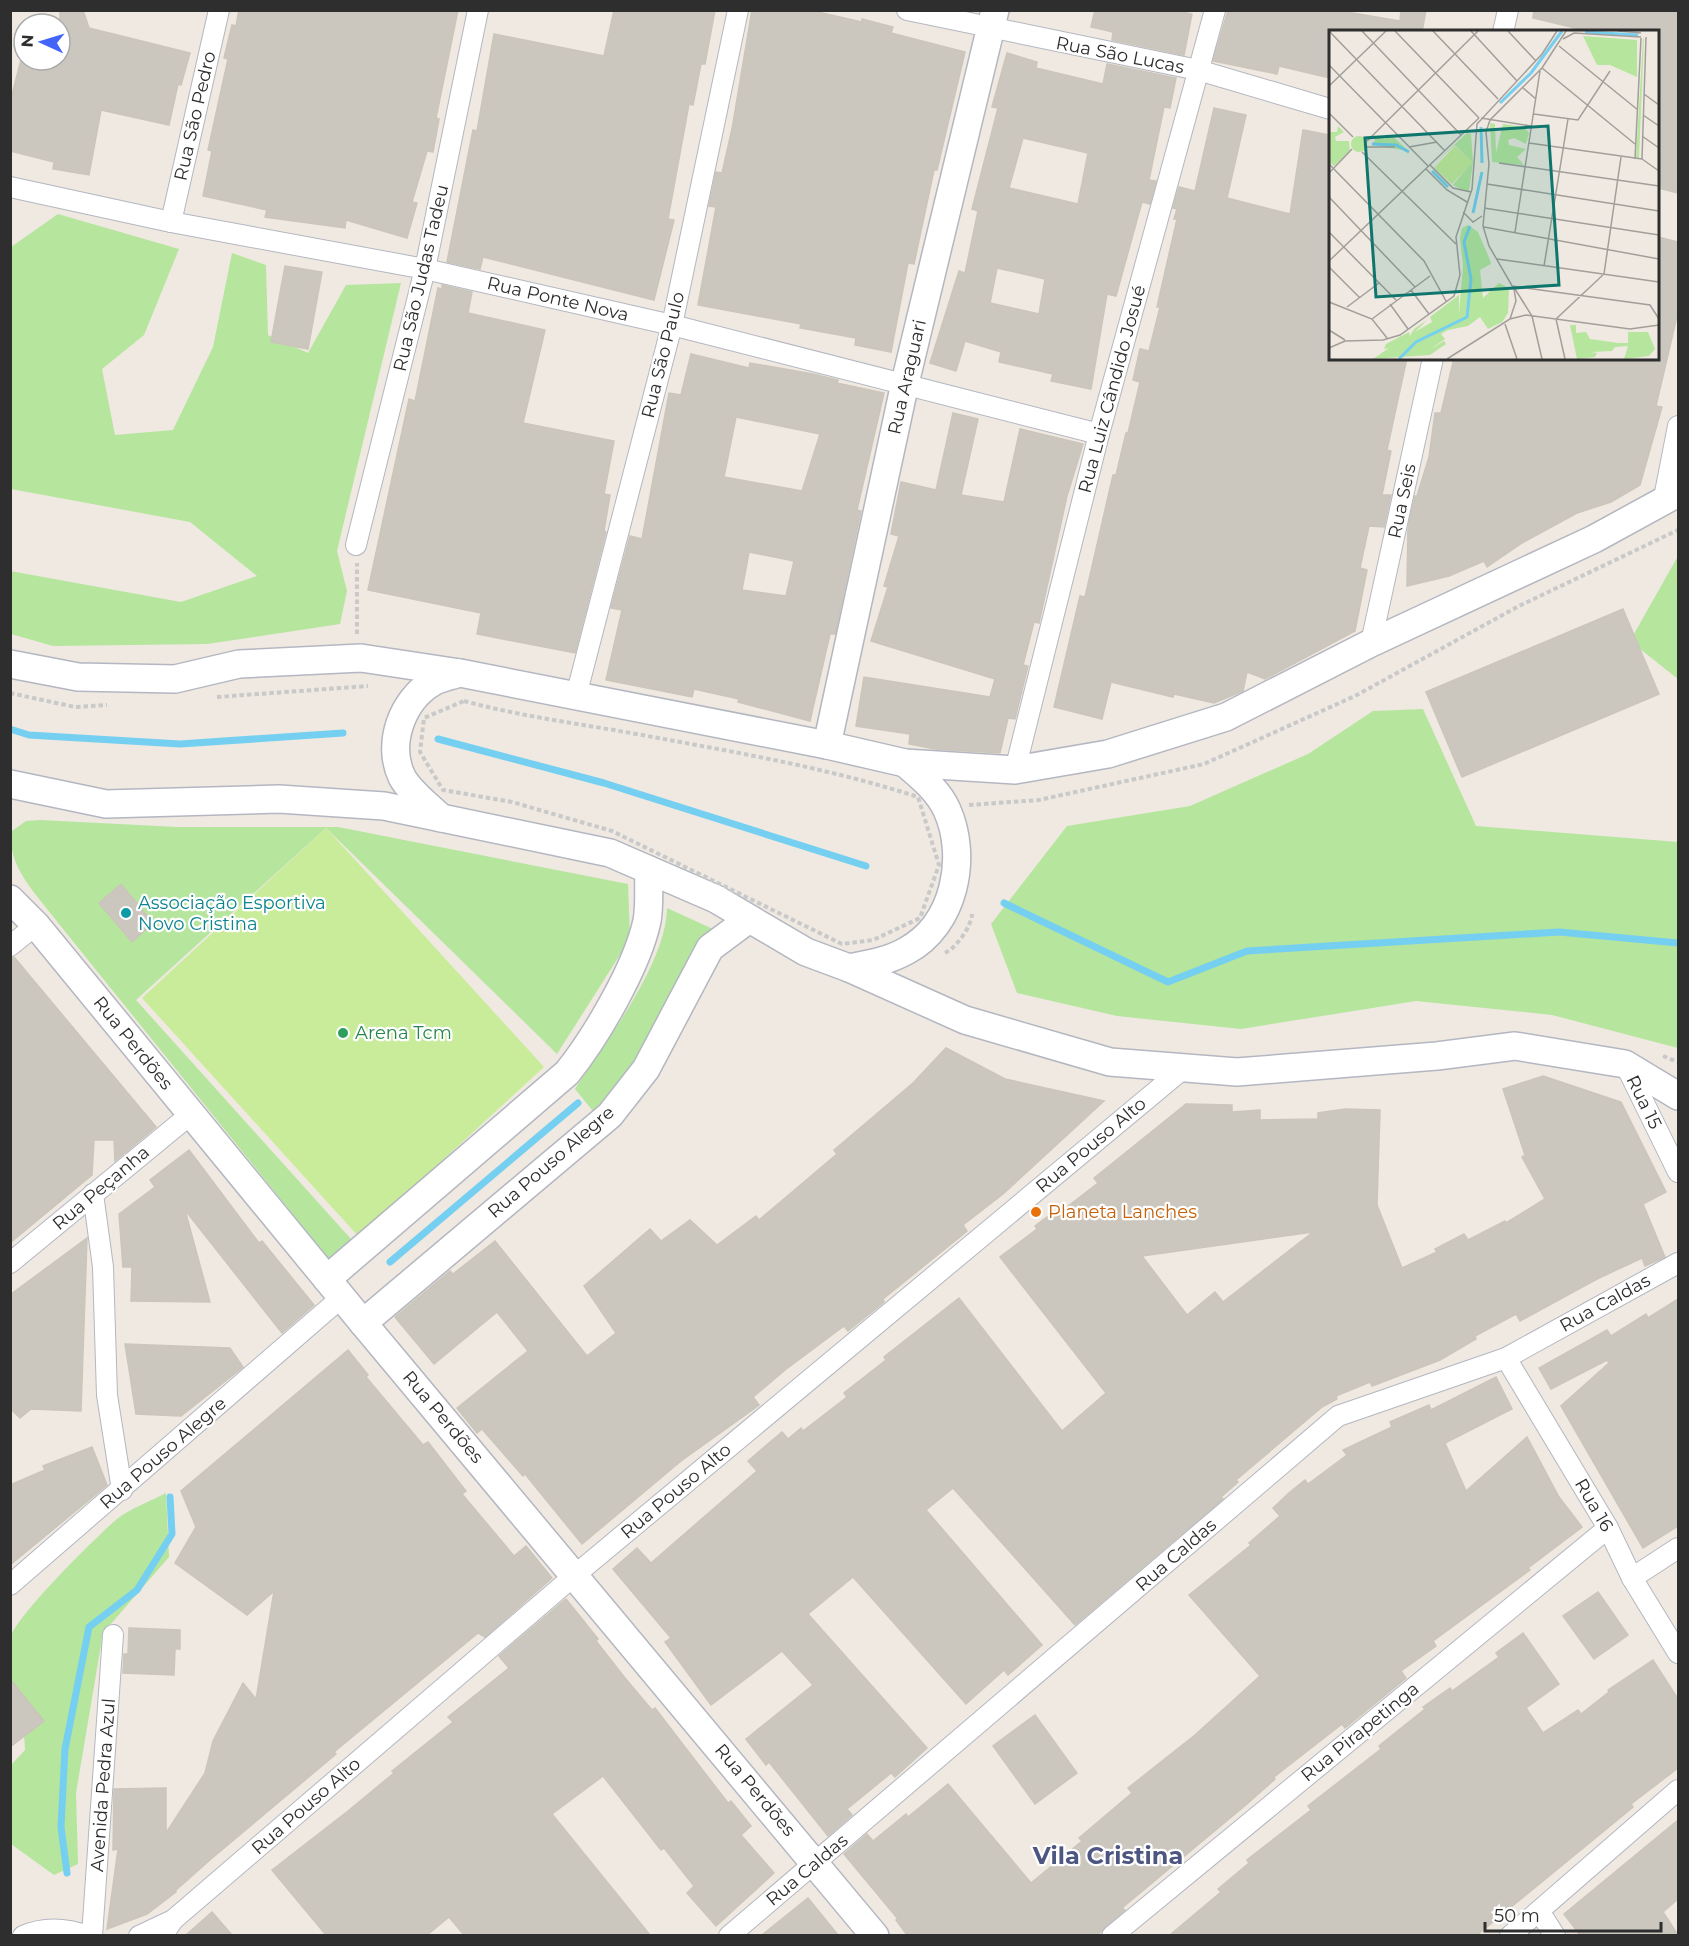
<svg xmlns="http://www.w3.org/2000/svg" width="1689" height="1946" viewBox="0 0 1689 1946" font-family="Montserrat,sans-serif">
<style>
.green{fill:#b6e59e}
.pitch{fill:#c9ec9a}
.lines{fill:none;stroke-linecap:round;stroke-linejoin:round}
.stream{stroke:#75cff0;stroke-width:7}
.building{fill:#cbc7bf;stroke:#cbc5ba;stroke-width:1.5;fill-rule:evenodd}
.street-casing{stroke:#b4b7c1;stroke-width:22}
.secondary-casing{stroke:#b4b7c1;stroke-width:30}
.path{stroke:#c9c9c9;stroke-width:4;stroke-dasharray:4.5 3;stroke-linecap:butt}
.street{stroke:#fff;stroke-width:20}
.secondary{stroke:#fff;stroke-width:27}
.culture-dot{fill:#0f9aa8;stroke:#fff;stroke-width:2}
.leisure-dot{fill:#2e9e5b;stroke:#fff;stroke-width:2}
.food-dot{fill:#e8710a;stroke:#fff;stroke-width:2}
.labels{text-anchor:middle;stroke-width:4.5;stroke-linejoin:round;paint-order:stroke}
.street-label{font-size:18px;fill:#2e2e2e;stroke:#fff}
.culture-label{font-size:18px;fill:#0d838f;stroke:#fff;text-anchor:start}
.leisure-label{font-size:18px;fill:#27864d;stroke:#fff;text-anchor:start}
.food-label{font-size:18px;fill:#c56008;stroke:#fff;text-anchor:start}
.district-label{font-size:24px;font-weight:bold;fill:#4d5680;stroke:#fff}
.inset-river{fill:none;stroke:#75cff0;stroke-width:3}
.inset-road{fill:none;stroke:#a29e99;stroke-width:1.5}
.view{fill:#0f766e;fill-opacity:0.15;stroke:#0f766e;stroke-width:3}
.inset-edge{fill:none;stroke:#2e2e2e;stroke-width:3}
</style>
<rect width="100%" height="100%" fill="#efe9e1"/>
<g class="green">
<polygon points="58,214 179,249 144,335 102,369 115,435 173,430 213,347 232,253 266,265 268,335 308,353 346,285 401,283 337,551 347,591 340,624 207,644 53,646 11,634 10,571 181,602 257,576 190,522 11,489 11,247"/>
<polygon points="1678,556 1678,679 1630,641"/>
<polygon points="1423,709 1476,826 1678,842 1678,1048 1552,1015 1416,1001 1241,1029 1117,1016 1017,993 991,924 1067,826 1190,806 1308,754 1373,711"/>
<path d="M40 820 177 827H338L628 884 630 939 557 1054 326 828 136 1000 351 1239 329 1259 59 924C40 898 5 866 12 831L26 821Z"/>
<path d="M667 908 713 929 697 949 635 1067 597 1116 575 1089C606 1041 666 964 667 908Z"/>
<path d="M166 1493 169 1557 103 1633 76 1793 78 1864 54 1875 11 1844V1765L25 1750C25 1713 3 1674 11 1637 15 1617 98 1535 117 1519 131 1508 151 1501 166 1493Z"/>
</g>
<polygon class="pitch" points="326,828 544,1067 359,1237 142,998"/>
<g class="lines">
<g class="stream">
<polyline points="10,729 29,735 180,744 343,733"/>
<polyline points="438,739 604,783 866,866"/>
<polyline points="1004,903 1168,982 1247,951 1559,932 1678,943"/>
<polyline points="390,1262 578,1103"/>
<polyline points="67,1873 61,1827 65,1749 89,1627 137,1590 172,1534 170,1497"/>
</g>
</g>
<g class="building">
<polygon points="60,10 83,10 89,28 190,53 181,85 178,84 169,125 101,110 89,175 53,169 54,162 10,151 10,102 21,60 60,60"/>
<polygon points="239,10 458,10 436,118 439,119 433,152 427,151 412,202 417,203 407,238 346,220 345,228 265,217 267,210 203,196 212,151 208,150 228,59 224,58 232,25 236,26"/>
<polygon points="614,10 715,10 705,64 701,64 693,105 689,104 668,219 674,220 654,300 483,257 480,269 447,262 473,130 477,131 494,34 604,56"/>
<polygon points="752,10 809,10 862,22 862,19 893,27 891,33 965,52 937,170 934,170 914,264 908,263 891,352 855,345 856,338 800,328 801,324 698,305 716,207 709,206 716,172 722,173 732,129"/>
<polygon points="1095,10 1174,10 1192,14 1184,55 1112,40 1113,32 1091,27"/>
<polygon points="1228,10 1335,10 1400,21 1401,10 1426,10 1422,32 1330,32 1330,78 1279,66 1277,74 1213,61"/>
<polygon points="1534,10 1678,10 1678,193 1658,188 1658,32 1592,32 1533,18"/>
<path d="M1007 53 1037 62 1036 68 1103 84 1107 64 1176 78 1170 108 1164 107 1149 180 1156 181 1150 204 1142 202 1116 296 1107 294 1091 389 1051 381 1053 374 999 362 1001 352 965 341 956 371 930 363 959 271 965 273 978 211 972 209 998 108 992 107ZM1023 138 1088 153 1078 204 1009 188ZM997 268 1045 279 1039 314 990 303Z"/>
<polygon points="1214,108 1246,115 1227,198 1290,214 1303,130 1330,135 1330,358 1407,358 1387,450 1391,451 1382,495 1391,495 1384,527 1369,526 1360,568 1367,570 1355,631 1265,679 1247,672 1243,691 1214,703 1174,694 1173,697 1111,682 1102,719 1054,707 1080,596 1085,597 1113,475 1116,475 1126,433 1128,433 1140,382 1133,380 1140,349 1149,351 1160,307 1157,307 1177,219 1174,219 1177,209 1173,208 1179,187 1195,191"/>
<polygon points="1658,237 1678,242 1678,312 1656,406 1662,407 1640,485 1611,502 1577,513 1522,543 1487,567 1484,561 1449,576 1407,586 1408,528 1415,496 1417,496 1429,457 1435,413 1441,413 1454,358 1658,358"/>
<polygon points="285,266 322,272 308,349 271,342"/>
<polygon points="442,285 472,292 468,313 545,330 523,423 614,441 604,494 610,495 604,531 606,532 575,653 477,634 481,613 368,590 409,399 415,401 438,288 442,289"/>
<path d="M691 354 749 368 750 363 813 374 838 380 837 383 884 393 857 510 861 511 835 634H830L810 721 738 702 739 699 694 689 692 697 606 680 622 610 611 608 630 536 642 539 669 393 681 395ZM736 417 820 434 802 491 724 477ZM749 552 794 561 786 596 742 590Z"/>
<polygon points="953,413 978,419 961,495 1004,502 1020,429 1083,444 1067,496 1039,623 1034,622 1023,665 1028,666 1015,719 1008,718 1000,753 935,749 909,744 910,734 856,726 864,677 990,697 995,679 871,641 888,587 884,586 899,536 891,534 901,482 936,490"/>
<polygon points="1623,609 1659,694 1462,777 1426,692"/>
<polygon points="121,884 153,923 132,942 99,903"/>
<polygon points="14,957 156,1127 115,1161 114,1140 94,1140 92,1175 10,1243 10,958"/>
<polygon points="946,1048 1005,1079 1104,1101 1003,1194 963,1225 967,1231 883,1299 884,1302 848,1331 844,1326 785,1370 753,1397 759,1405 681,1461 582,1544 525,1474 523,1476 482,1429 477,1433 457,1408 528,1351 497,1312 434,1364 395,1317 450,1271 453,1274 495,1241 587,1356 616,1333 584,1286 650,1229 661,1241 690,1220 717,1245 756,1216 759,1220 837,1154 834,1150 913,1083"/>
<path d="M1543 1076 1621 1102 1666 1192 1643 1204 1665 1257 1645 1266 1642 1258 1597 1279 1520 1321 1516 1314 1475 1336 1476 1339 1440 1360 1372 1386 1370 1382 1336 1396 1337 1399 1322 1407 1236 1480 1238 1482 1221 1497 1223 1499 1075 1625 953 1488 926 1510 1042 1645 1008 1675 1004 1670 966 1704 853 1577 808 1614 927 1748 895 1777 891 1773 847 1809 852 1815 828 1836 769 1762 766 1765 746 1739 813 1685 782 1651 711 1705 665 1642 671 1638 613 1569 637 1548 651 1563 757 1471 748 1461 782 1432 788 1439 801 1428 803 1431 847 1397 844 1393 886 1360 884 1357 959 1298 1062 1431 1106 1393 1000 1257 1037 1229 1035 1226 1051 1214 1054 1217 1098 1183 1094 1178 1186 1104 1232 1105V1112L1260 1110V1120L1318 1119V1113L1345 1109 1380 1110 1377 1205 1402 1268 1437 1252 1435 1249 1464 1234 1468 1240 1505 1221 1506 1223 1545 1199 1522 1157 1525 1155 1503 1089ZM1313 1232 1223 1302 1215 1292 1187 1315 1142 1256Z"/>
<polygon points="189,1150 259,1243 262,1241 314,1305 282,1333 185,1210 210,1302 131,1301 132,1267 123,1267 119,1214 155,1187 150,1180"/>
<polygon points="87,1238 81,1411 31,1409 20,1418 10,1408 10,1295"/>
<polygon points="1678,1299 1678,1526 1643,1548 1561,1406 1609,1363 1607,1360 1551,1389 1539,1368 1607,1330 1611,1336 1646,1314 1648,1318"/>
<polygon points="125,1344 230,1348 243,1367 181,1416 136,1414"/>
<polygon points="348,1350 368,1375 366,1377 423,1445 428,1442 466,1491 462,1494 514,1556 526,1546 552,1578 485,1637 478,1633 334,1752 336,1754 211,1859 175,1891 176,1892 147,1914 107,1929 118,1849 113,1850 114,1789 166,1788 166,1833 205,1773 213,1741 243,1683 256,1699 274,1591 247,1615 175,1563 196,1527 181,1491"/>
<polygon points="1496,1377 1512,1409 1445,1443 1466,1491 1527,1437 1559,1497 1582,1527 1528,1568 1530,1570 1433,1641 1436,1646 1401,1671 1406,1678 1345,1728 1342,1724 1274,1777 1275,1779 1247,1804 1122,1908 1125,1910 1097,1935 907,1935 896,1920 898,1919 844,1854 867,1834 873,1841 906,1814 908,1817 948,1784 1031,1883 1082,1841 1079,1838 1132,1793 1128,1788 1195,1735 1260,1676 1189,1595 1251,1545 1249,1543 1280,1516 1273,1508 1290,1492 1305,1480 1308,1484 1347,1455 1343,1450 1392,1427 1390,1422 1429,1405 1431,1410"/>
<polygon points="92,1447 107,1485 10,1565 10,1485 45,1470 43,1466"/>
<polygon points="1598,1592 1628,1635 1594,1659 1563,1616"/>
<polygon points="566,1599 598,1639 596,1641 625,1678 652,1710 655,1708 728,1803 731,1801 751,1826 741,1835 774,1873 716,1926 687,1893 694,1886 664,1848 661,1850 603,1776 552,1814 650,1935 464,1935 449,1917 427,1935 326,1935 272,1870 348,1811 394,1773 392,1771 453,1722 448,1717 509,1668 499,1656"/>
<polygon points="129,1628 180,1630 180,1649 175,1649 174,1675 123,1673 124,1654 128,1654"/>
<polygon points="1523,1633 1559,1684 1526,1708 1543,1733 1578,1710 1581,1714 1609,1692 1608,1690 1653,1660 1678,1699 1678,1768 1631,1804 1633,1807 1477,1935 1170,1935 1221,1892 1218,1889 1249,1863 1247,1860 1311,1810 1308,1806 1381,1749 1379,1746 1425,1709 1423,1707 1450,1688 1452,1691 1499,1657 1496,1653"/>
<polygon points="10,1679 44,1721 10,1747"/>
<polygon points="1035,1715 1077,1773 1035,1804 993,1746"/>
<polygon points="1678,1820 1678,1899 1663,1912 1678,1935 1580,1935 1564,1914"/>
<polygon points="808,1898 838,1935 762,1935"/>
<polygon points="212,1912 232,1935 186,1935"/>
</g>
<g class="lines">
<g class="street-casing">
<g id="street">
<polyline points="907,10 1198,70 1330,109"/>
<polyline points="1503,32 1508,10"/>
<polyline points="10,187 171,222 425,269 672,325 1099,434"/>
<polyline points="171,222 219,10"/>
<polyline points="1663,503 1678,426"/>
<polyline points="356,545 425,269 478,10"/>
<polyline points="1371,643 1433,358"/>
<polyline points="576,696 672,325 738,10"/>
<polyline points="1015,770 1099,434 1215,10"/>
<polyline points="10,946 36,925"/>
<polyline points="1625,1064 1678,1172"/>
<polyline points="93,1194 103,1267 107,1395 122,1490"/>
<polyline points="10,1263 191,1114"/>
<polyline points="1506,1358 1608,1528 1632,1578 1678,1653"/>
<polyline points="1632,1578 1678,1548"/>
<polyline points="10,1585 342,1297"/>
<polyline points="1539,1911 1555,1936"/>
<path d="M23 1936C45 1926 66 1928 88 1936"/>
<polyline points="92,1936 113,1635"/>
<polyline points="139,1936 173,1920"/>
<polyline points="162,1936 173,1920 575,1575 1184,1068"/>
<polyline points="729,1936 1338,1416 1506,1358 1678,1263"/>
<polyline points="1112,1936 1608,1528"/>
<polyline points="1510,1936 1678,1790"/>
</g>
</g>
<g class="secondary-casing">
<g id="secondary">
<polyline points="10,664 78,677 175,679 239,664 361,658 460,673 827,745 905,763 1015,770 1108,754 1226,717 1371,643 1594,539 1678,493"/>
<polyline points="827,745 905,383 995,10"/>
<polyline points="10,784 106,804 279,799 384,806 610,853 716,899 806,952 849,968 965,1020 1110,1062 1237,1072 1437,1056 1515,1046 1625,1064 1678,1096"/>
<path d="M441 818C429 806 410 792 402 777 386 744 402 700 433 682 440 678 451 676 459 673"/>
<polyline points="10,899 36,925 363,1323 875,1936"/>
<path d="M849 968C870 964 888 961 906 951 955 925 968 857 947 810 938 790 921 777 905 763"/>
<path d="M327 1279 567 1073C596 1037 637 967 647 921 650 905 648 887 649 870"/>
<polyline points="363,1323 610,1115 646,1069 710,948 749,919"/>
</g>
</g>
<g class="path">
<polyline points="357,634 357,563"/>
<polyline points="10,693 75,707 107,705"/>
<polyline points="217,697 368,686"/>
<path d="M464 701C523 717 582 724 642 735 734 752 829 768 918 797L939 865 920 918 873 940 842 944 612 831 512 802 443 790 420 752 424 718Z"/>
<polyline points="969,805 1039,800 1204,764 1355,696 1519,606 1678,530"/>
<path d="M945 953C957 947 971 927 972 914"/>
<polyline points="1663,1056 1678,1062"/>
</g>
<use href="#street" class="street"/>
<use href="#secondary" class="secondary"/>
</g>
<circle class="culture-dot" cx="126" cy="913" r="6"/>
<circle class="leisure-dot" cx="343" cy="1033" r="6"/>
<circle class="food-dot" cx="1036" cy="1212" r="6"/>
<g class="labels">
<g class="street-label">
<text transform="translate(1120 55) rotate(11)" y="6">Rua São Lucas</text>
<text transform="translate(195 116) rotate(-77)" y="6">Rua São Pedro</text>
<text transform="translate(421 278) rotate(-77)" y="6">Rua São Judas Tadeu</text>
<text transform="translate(558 299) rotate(13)" y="6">Rua Ponte Nova</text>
<text transform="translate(663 355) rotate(-76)" y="6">Rua São Paulo</text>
<text transform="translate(907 377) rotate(-77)" y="6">Rua Araguari</text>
<text transform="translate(1112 389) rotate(-75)" y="6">Rua Luiz Cândido Josué</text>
<text transform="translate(1402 501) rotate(-78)" y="6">Rua Seis</text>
<text transform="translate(133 1043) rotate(51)" y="6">Rua Perdões</text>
<text transform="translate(1644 1102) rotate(64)" y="6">Rua 15</text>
<text transform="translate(1091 1145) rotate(-40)" y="6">Rua Pouso Alto</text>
<text transform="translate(551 1162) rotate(-41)" y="6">Rua Pouso Alegre</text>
<text transform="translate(101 1188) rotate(-40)" y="6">Rua Peçanha</text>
<text transform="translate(1605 1303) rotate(-29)" y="6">Rua Caldas</text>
<text transform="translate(443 1417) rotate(50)" y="6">Rua Perdões</text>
<text transform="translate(163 1453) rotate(-41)" y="6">Rua Pouso Alegre</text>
<text transform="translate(676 1491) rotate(-40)" y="6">Rua Pouso Alto</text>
<text transform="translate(1594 1505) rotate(60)" y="6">Rua 16</text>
<text transform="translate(1176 1555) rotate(-41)" y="6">Rua Caldas</text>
<text transform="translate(1360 1732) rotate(-39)" y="6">Rua Pirapetinga</text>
<text transform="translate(103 1785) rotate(-86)" y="6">Avenida Pedra Azul</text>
<text transform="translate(755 1790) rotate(50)" y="6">Rua Perdões</text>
<text transform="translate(306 1806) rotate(-41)" y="6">Rua Pouso Alto</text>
<text transform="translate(807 1870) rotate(-40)" y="6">Rua Caldas</text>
</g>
<g class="culture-label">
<text x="138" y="909">Associação Esportiva<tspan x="138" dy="21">Novo Cristina</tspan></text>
</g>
<g class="leisure-label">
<text x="355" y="1039">Arena Tcm</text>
</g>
<g class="food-label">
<text x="1048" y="1218">Planeta Lanches</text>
</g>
<g class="district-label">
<text x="1108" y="1864">Vila Cristina</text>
</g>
</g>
<g transform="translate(1329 30)">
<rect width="330" height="330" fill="#efe9e1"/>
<path d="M254 6 308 10V47L281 35H268ZM315 8 310 128H307L314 9ZM161 93 166 94 167 123 174 94 195 97 200 103 197 114 185 108 179 110 180 115 197 119 188 127 195 135 163 132ZM9 96 15 102 6 107 7 111H20L21 121 5 136 0 132V102H8ZM138 103 142 104 144 133 140 161H135L124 155 143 132 126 115 103 135ZM47 106 55 109 64 107 80 121 44 115ZM22 114a8 8 0 1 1 16 0a8 8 0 1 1-16 0ZM139 195 149 202 161 230 162 234 151 240 154 268 170 253 180 258 179 283 173 292 159 299 151 287 139 296 119 300 112 304 116 309 100 320 115 311 117 314 101 325 44 329 60 318 55 319 57 314 80 302 81 306 85 299 98 290 86 302 103 292 101 287 130 265V284L106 296 130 284 134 236 131 208 133 198ZM241 295H247V303L257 302 261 309 289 313H299V302H319L326 319 320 326 295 329 299 316 286 317 283 321 262 322 268 323 266 327 248 329Z" fill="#b6e59e"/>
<path d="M126 116 144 132 123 154 105 138Z" fill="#c9ec9a"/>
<path class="inset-river" d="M256 2 309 5M171 73 202 43 233 1M152 97 153 133M43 114 67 115 80 122M103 141 119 157M144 183 153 142M70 329 87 312 138 287 142 249 135 212 141 196"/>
<path class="inset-road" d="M0 1 116 121M33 1 132 105M66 1 150 88M104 1 169 69M142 1 188 51M179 1 207 31M289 1 312 3M234 9 245 3 312 7M230 16 309 80M0 35 99 136M213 38 306 114M0 56 57 1M193 57 207 69M315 64 330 75M0 83 24 107M205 84 249 90 281 41M314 85 330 96M152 88 202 96M313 106 330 118M38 111 149 1M200 113 313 129M38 117H66M80 117 108 112M33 122 127 214M306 129 312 8M313 129 317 7M313 129 330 141M170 133 330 156M0 134 95 231 117 271M101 135 124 158 142 162M97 139 118 160 138 172M0 143 23 119M158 154 330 181M0 167 86 257M155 178 330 205M134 182 144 192 153 186M155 197 330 229M0 202 67 270M186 202 211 41M168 229 330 252M0 231 150 88M215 236 239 89M0 237 31 268M183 256 321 275 330 289M186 259 203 286 213 329M82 260 100 284M0 272 43 289 58 308M61 274 79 299M18 277 50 253M43 289 101 246M181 289 197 285 301 299 330 295M176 294 188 329M0 300 16 310M0 318 16 311 54 310 71 305 125 266 131 245 127 207 143 159 148 94 213 24 228 1M118 329 181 289 187 271 185 259 160 216 154 196 160 134 157 102 161 90 213 38 237 1M236 329 227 289 275 244 292 127"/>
<path class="view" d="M219 96 230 255 47 267 36 108Z"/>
<rect width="330" height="330" class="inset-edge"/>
</g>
<rect width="1689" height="1946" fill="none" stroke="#2e2e2e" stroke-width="24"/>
<g transform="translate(42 42) rotate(274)"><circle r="28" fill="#ffffff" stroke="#ababab" stroke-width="1.5"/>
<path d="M0-4.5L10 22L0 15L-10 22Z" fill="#4264fb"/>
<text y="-9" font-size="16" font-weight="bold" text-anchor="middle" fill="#2e2e2e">N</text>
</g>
<path d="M1485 1922v9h176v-9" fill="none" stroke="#2e2e2e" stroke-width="3"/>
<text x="1494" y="1922" font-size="18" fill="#2e2e2e" stroke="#ffffff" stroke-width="4.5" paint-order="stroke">50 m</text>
</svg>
